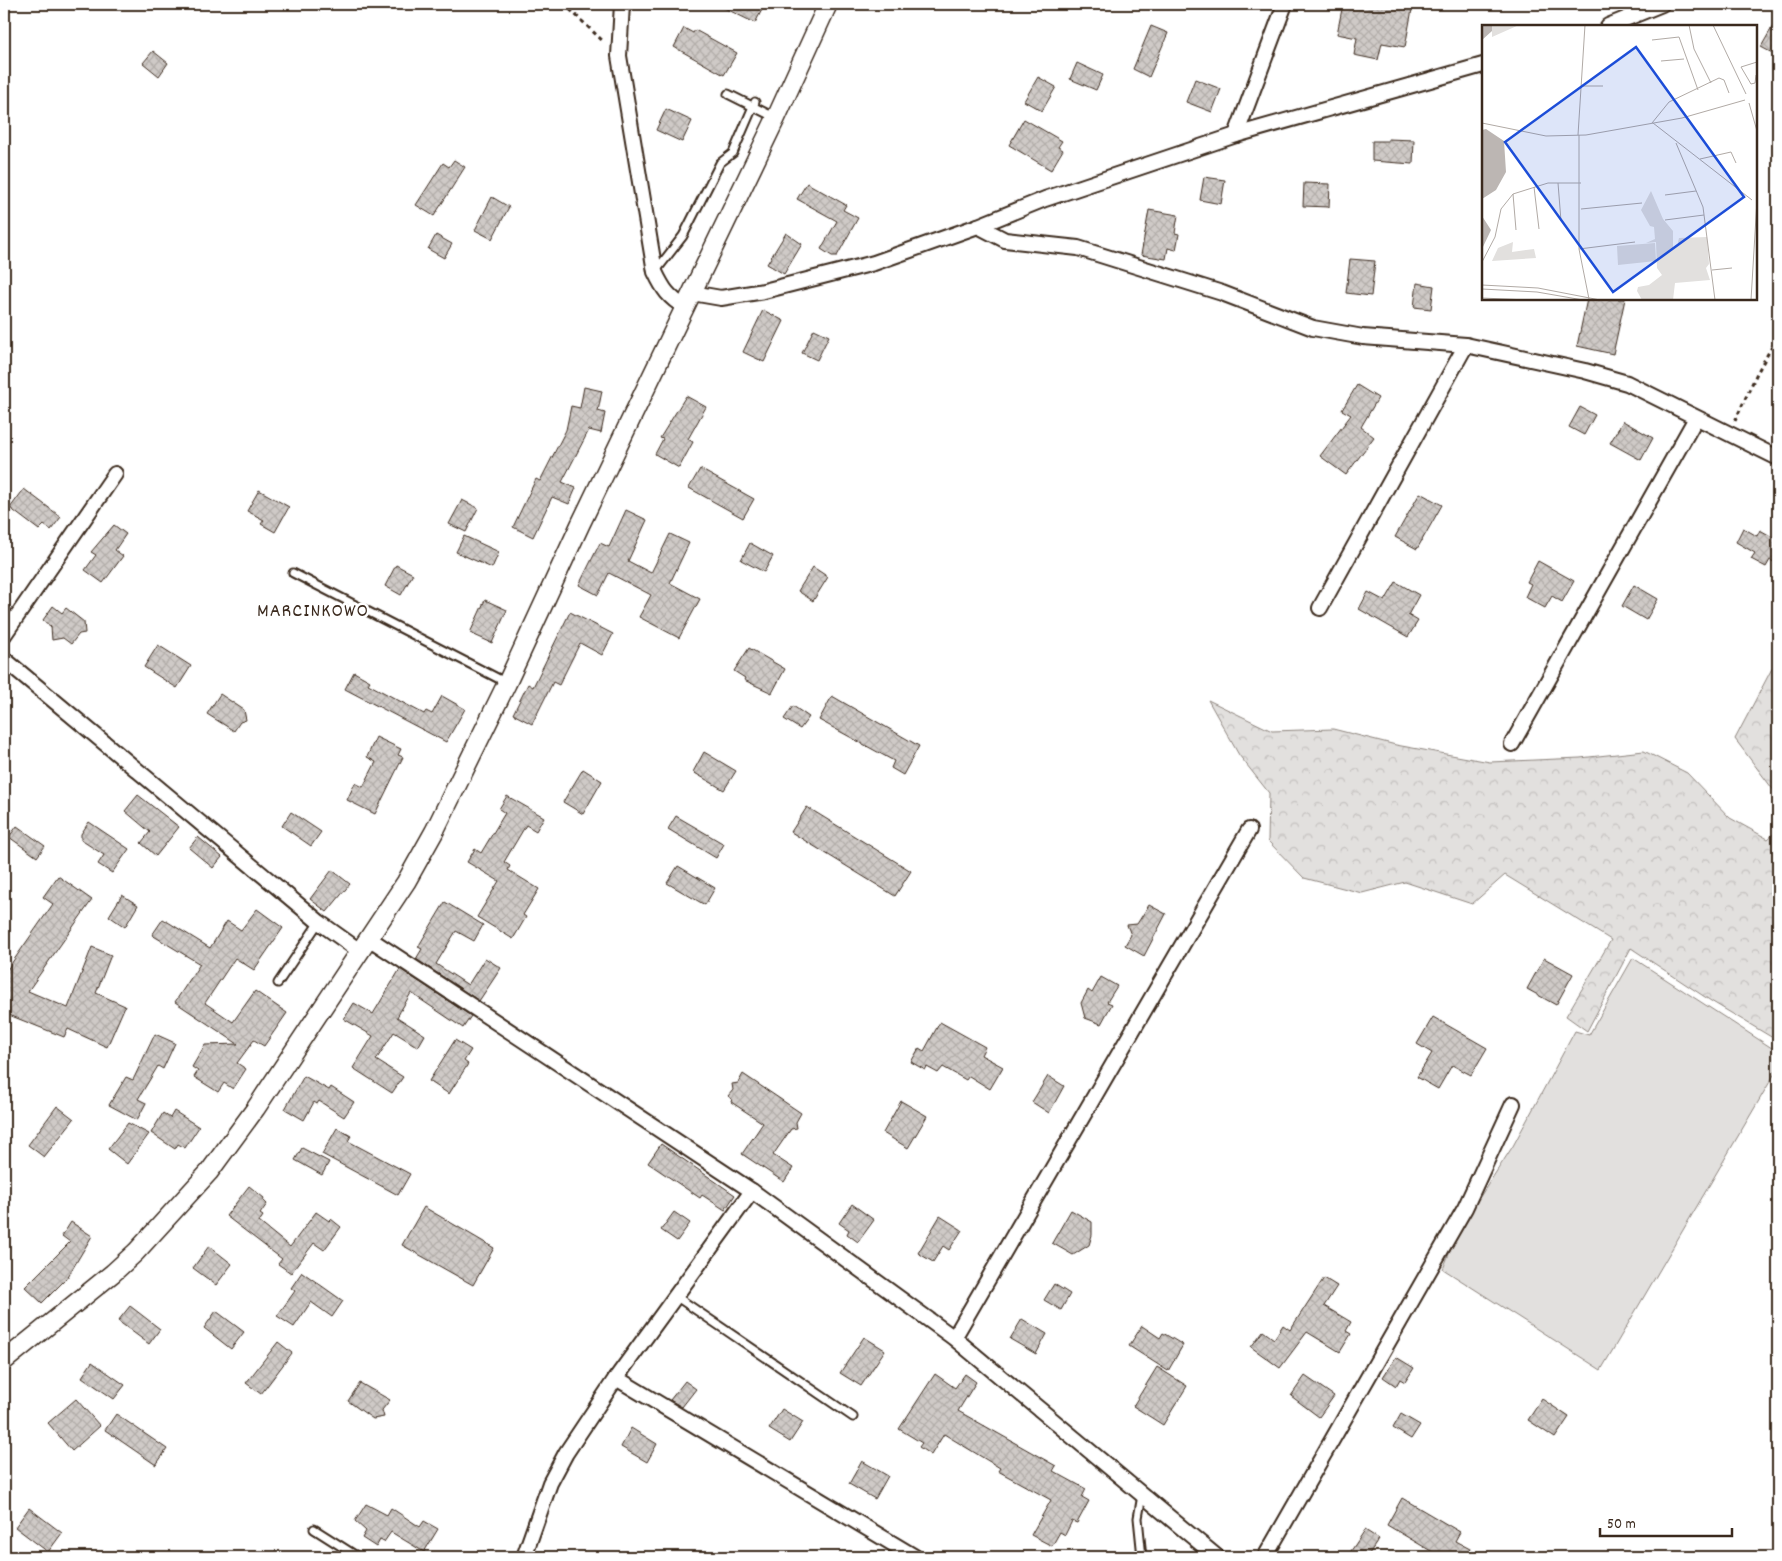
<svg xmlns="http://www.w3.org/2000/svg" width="1782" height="1561" viewBox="0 0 1782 1561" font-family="Dekko,sans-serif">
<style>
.grass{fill:#e2e0de;stroke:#8e857e}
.forest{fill:url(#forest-crowns);stroke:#8e857e}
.building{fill:url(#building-cross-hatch);stroke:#3b2a1e}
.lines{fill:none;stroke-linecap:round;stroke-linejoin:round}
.service-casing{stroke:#3b2a1e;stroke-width:11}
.minor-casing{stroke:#3b2a1e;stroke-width:18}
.tertiary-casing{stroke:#3b2a1e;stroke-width:21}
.path{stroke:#3b2a1e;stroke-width:3;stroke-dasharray:4 4;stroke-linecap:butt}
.service{stroke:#fff;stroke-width:7}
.minor{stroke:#fff;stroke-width:14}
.tertiary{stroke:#fff;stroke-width:18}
.labels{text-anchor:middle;stroke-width:5;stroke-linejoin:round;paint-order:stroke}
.quarter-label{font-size:20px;letter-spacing:1px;fill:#3b2a1e;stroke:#fff}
.inset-road{fill:none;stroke:#b1aaa5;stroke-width:1}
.view{fill:#1d4ed8;fill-opacity:0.15;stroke:#1d4ed8;stroke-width:2.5}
.inset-edge{fill:none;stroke:#3b2a1e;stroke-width:2.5}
</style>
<defs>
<pattern id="forest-crowns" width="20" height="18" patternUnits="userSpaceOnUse" patternTransform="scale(1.25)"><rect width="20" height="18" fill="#e2e0de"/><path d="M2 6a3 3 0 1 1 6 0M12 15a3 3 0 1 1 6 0" fill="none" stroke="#c3c0be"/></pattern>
<pattern id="building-cross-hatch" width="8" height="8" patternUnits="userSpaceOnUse" patternTransform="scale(1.25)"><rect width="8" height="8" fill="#cfcac7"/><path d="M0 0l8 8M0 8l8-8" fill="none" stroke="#b3aeaa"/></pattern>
</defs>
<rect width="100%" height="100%" fill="#fff"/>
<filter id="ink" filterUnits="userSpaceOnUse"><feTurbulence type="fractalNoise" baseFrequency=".02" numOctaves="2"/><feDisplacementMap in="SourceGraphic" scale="10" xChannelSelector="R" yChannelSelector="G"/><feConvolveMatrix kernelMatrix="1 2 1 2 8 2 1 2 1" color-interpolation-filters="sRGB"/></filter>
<g filter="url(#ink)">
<polygon class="grass" points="1633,958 1778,1052 1778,1068 1601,1370 1443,1269 1459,1229 1513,1146 1575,1031 1589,1035"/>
<g class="forest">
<polygon points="1778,657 1778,796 1735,739"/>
<polygon points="1208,700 1272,731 1333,729 1396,745 1490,762 1580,758 1644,751 1687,773 1730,818 1768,839 1778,830 1778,1041 1711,1001 1631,948 1587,1031 1566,1016 1611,940 1505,875 1472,904 1405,882 1362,893 1304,878 1268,841 1269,793 1239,755"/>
</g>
<g class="building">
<polygon points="716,4 765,4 755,23"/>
<polygon points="1343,4 1413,4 1405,47 1382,43 1378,60 1354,55 1357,38 1337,34"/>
<polygon points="1778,17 1778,56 1761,47"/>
<polygon points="1151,26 1168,33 1149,77 1133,69"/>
<polygon points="684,28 693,33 695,30 737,53 724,75 674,47"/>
<polygon points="153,51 168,63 159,76 143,63"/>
<polygon points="1077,63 1103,75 1096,90 1070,79"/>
<polygon points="1038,77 1056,87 1042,111 1024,101"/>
<polygon points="1195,79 1221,89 1212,112 1186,102"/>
<polygon points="666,109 692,121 682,142 656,130"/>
<polygon points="1024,119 1062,141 1058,147 1063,150 1051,170 1009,145"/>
<polygon points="1388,139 1414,140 1413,164 1372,161 1372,141 1388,141"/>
<polygon points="454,160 465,167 434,216 416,205 443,163 449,167"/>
<polygon points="1204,177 1225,180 1221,204 1200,200"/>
<polygon points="807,183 846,205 843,210 858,218 837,256 832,256 821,249 837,221 797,199"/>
<polygon points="1304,183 1330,184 1329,207 1303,206"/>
<polygon points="492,197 509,207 492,239 475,230"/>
<polygon points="1149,210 1178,215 1175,233 1179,234 1176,250 1168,248 1166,259 1141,255"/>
<polygon points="786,233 802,244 784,274 767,264"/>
<polygon points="436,235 452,244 444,258 428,249"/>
<polygon points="1350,259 1375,261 1371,296 1346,293"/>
<polygon points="1417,283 1434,286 1431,309 1414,307"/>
<polygon points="1587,299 1625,299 1613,354 1577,346"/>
<polygon points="763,310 784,321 764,362 743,352"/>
<polygon points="814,329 829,336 817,360 802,353"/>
<polygon points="1357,385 1378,398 1361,427 1374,437 1346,475 1320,456 1351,415 1342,410"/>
<polygon points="584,387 602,391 598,411 605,413 601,433 589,430 562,482 576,488 569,504 552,497 533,537 513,527 536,479 540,481 566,430 571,406 580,408"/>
<polygon points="686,396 706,407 688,439 693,442 679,468 655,454 663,439 660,438"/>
<polygon points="1580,407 1595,415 1584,435 1569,427"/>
<polygon points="1623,421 1653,438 1641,460 1610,443"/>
<polygon points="700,469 754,499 743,518 689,488"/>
<polygon points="24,489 61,517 51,530 44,525 39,530 10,508"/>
<polygon points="259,490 289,507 275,532 261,524 264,520 247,511"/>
<polygon points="1420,493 1442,505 1417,549 1395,537"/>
<polygon points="462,500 478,508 466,532 449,524"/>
<polygon points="626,510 647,520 628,561 651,573 670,534 689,543 670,583 700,599 679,638 639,617 651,595 609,573 598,595 579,585 600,543 609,547"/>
<polygon points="114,525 126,534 115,550 123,556 103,583 85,570 96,555 91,552"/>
<polygon points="1743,528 1757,536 1760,530 1778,540 1778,564 1770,560 1766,567 1751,559 1755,553 1736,542"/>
<polygon points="464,536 499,552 492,568 456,552"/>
<polygon points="750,543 773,556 764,572 741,560"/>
<polygon points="1538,561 1574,581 1562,602 1552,596 1545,608 1525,597 1531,584 1527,582"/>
<polygon points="396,565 413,574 401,595 385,586"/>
<polygon points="813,567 828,577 813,601 798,591"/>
<polygon points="1396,582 1419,595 1408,615 1418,621 1408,637 1359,609 1368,592 1385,601"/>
<polygon points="1634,585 1658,599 1646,620 1622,606"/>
<polygon points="485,600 507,610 492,643 470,633"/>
<polygon points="53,606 62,613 66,608 84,622 85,633 79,634 71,644 63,638 52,640 51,627 43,620"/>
<polygon points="570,612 613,634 602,655 580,643 559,685 553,682 532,724 513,714 528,684 533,687"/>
<polygon points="158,645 191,666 177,688 144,667"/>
<polygon points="749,648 785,669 772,693 744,680 745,678 734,671"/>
<polygon points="354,672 370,681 368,684 424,714 426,711 432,714 442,696 465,709 446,742 345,689"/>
<polygon points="220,694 244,710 246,720 240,722 234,731 207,714"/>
<polygon points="832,696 919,746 903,775 891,768 894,761 819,720"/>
<polygon points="793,706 809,717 800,729 784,719"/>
<polygon points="376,737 401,749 398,755 403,757 375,814 347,800 355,783 363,787 376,762 367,757"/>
<polygon points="704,752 736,771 724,790 693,772"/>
<polygon points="583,769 602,781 583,814 563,802"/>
<polygon points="138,795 179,827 156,856 141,843 150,832 125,811"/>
<polygon points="507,796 544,817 536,831 526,825 504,862 510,866 508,870 539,889 523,915 526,917 513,939 477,917 499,881 467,862 475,849 481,853 505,813 499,809"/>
<polygon points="807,807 911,871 895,896 791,832"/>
<polygon points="291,812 321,832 311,846 282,826"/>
<polygon points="676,816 724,844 716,858 668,829"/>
<polygon points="89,822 129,849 112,873 98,864 104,855 81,840 81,834"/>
<polygon points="17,826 45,846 37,857 9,837"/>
<polygon points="198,837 222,857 213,868 189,848"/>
<polygon points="678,866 715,888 705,905 667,883"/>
<polygon points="332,870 350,884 327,912 310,899"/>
<polygon points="58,876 92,900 28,991 68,1008 92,947 111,955 96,993 125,1006 107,1047 68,1029 64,1037 4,1013 4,974 53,904 43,897"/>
<polygon points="122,895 138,905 125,927 109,916"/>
<polygon points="445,902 483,925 474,941 456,931 436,964 468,985 485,958 501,968 479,1001 416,959 422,949 418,947"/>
<polygon points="1149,905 1166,914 1144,956 1125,945 1131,935 1127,925 1137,924"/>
<polygon points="257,909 283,928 254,970 235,958 205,1003 233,1022 255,991 287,1013 264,1046 254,1040 237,1063 246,1069 233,1089 224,1083 218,1092 194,1077 198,1071 192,1067 205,1045 238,1044 175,1002 200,964 152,935 163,919 210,948 227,921 241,930"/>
<polygon points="1544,958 1573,974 1556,1005 1527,989"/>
<polygon points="400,969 471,1016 463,1028 411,993 397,1017 425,1035 418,1047 394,1032 376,1060 403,1077 392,1093 353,1068 373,1036 344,1019 354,1003 373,1014"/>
<polygon points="1101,977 1117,986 1107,1002 1112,1004 1101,1024 1085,1018 1081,1003 1088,990 1092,993"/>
<polygon points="1433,1017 1487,1048 1471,1075 1452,1065 1438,1089 1417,1077 1432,1053 1417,1044"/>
<polygon points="940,1022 985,1047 981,1055 1003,1067 990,1089 969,1076 966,1080 943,1067 938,1073 927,1067 925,1070 911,1062 919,1048 924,1051"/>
<polygon points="155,1034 175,1043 163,1069 158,1066 138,1099 146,1103 137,1120 109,1105 126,1077 133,1080"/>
<polygon points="455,1040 471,1050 464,1061 468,1064 449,1094 429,1081"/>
<polygon points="743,1074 801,1113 796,1122 797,1128 791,1129 773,1155 793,1168 784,1182 742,1154 763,1123 731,1102 732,1099 728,1096 733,1090 732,1084 738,1083"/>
<polygon points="304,1076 329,1090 331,1087 354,1102 344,1117 319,1101 317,1104 314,1102 304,1120 285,1109"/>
<polygon points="1048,1076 1064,1086 1049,1113 1032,1102"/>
<polygon points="901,1101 927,1116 908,1148 883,1133"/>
<polygon points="57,1106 74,1119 44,1157 28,1145"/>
<polygon points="174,1111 199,1127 185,1148 178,1144 175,1149 151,1133 163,1113 170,1118"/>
<polygon points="128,1123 149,1134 127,1164 108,1149"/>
<polygon points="337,1128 351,1136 348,1141 410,1174 398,1195 322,1154"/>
<polygon points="661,1144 735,1195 725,1210 702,1195 700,1198 648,1163"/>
<polygon points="302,1148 329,1162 322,1175 295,1160"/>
<polygon points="249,1186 264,1198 263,1200 267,1204 260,1214 263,1216 259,1222 290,1247 316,1212 329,1221 331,1219 341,1227 324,1250 314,1243 291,1273 278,1264 282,1259 226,1216"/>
<polygon points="852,1204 874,1220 858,1242 847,1234 849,1230 839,1223"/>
<polygon points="424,1207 494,1248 473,1285 402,1245"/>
<polygon points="1071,1210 1092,1222 1092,1235 1089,1245 1073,1255 1052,1243"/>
<polygon points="674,1212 690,1223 677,1241 661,1230"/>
<polygon points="940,1216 962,1230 949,1250 943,1246 933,1262 918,1253"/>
<polygon points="71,1222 92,1236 67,1278 42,1303 25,1287 70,1242 62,1236"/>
<polygon points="209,1246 232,1264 216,1285 193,1268"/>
<polygon points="302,1272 343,1301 332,1317 311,1302 294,1327 277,1316 295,1291 291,1288"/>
<polygon points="1324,1278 1337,1286 1324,1306 1351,1322 1346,1331 1351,1334 1340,1352 1307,1332 1280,1368 1251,1347 1263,1331 1274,1339 1283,1325 1290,1330"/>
<polygon points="1054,1284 1070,1294 1061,1310 1044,1300"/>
<polygon points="130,1306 160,1329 149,1344 118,1321"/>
<polygon points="216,1311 244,1332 231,1349 204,1328"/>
<polygon points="1022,1319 1047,1334 1036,1354 1010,1339"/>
<polygon points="1142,1326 1160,1338 1163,1333 1183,1345 1168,1371 1129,1346"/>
<polygon points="864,1337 885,1350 861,1386 840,1373"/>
<polygon points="278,1342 292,1353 261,1394 246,1383"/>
<polygon points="1396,1357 1414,1368 1405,1382 1400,1379 1396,1386 1383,1377"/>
<polygon points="92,1362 125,1385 114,1399 82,1377"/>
<polygon points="1157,1367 1187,1386 1163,1425 1133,1406"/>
<polygon points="935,1374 955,1388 965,1374 976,1382 958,1411 1056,1466 1053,1471 1086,1489 1082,1497 1089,1501 1077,1523 1072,1521 1065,1535 1060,1532 1052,1546 1031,1535 1051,1500 998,1471 1000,1468 944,1434 931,1455 919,1447 922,1443 899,1429"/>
<polygon points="1305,1376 1334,1396 1319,1417 1291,1396"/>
<polygon points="685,1381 696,1389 682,1407 670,1400"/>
<polygon points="360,1383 390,1400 382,1410 384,1417 373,1419 348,1401"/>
<polygon points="76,1399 100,1426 72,1451 48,1423"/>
<polygon points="1542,1399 1569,1417 1555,1438 1528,1420"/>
<polygon points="782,1409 803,1422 790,1442 769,1429"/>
<polygon points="116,1414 167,1449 156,1465 105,1430"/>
<polygon points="1401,1414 1420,1425 1411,1439 1393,1428"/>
<polygon points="631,1428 657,1444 647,1462 621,1447"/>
<polygon points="862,1461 888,1476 875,1499 849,1484"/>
<polygon points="1402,1498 1460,1532 1455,1541 1485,1557 1441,1557 1387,1525"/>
<polygon points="366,1504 387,1515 391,1508 420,1527 424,1521 438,1529 424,1552 391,1532 384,1542 380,1540 376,1547 362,1538 366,1531 355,1521"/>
<polygon points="29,1508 62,1533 48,1552 15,1527"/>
<polygon points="1365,1530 1379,1539 1367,1557 1347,1557"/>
</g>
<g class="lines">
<g class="service-casing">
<g id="service">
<polyline points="728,94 776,118"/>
<polyline points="655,272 683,236 720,163 733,153 755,102"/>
<polyline points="293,573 507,683"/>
<polyline points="278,983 319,922"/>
<polyline points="677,1297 853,1417"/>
<polyline points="1142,1495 1138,1518 1142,1557"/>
<polyline points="314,1529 358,1557"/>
</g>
</g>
<g class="minor-casing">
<g id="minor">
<path d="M622 4 619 56 655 272C663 289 669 298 685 307"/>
<polyline points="1608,26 1662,4"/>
<polyline points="1236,135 1285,4"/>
<polyline points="978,226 1005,240 1078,248 1222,293 1313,328 1363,337 1466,345 1585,371 1627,383 1778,458"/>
<polyline points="692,293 721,298 764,291 874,263 978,226 1045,199 1236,135 1483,65"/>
<polyline points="1320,608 1466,345"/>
<polyline points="4,635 115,474"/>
<polyline points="4,659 319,922 361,952"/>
<polyline points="1512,744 1696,418"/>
<polyline points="370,939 752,1191 954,1338 1217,1557"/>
<polyline points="954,1338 1249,830"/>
<polyline points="616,1378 915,1557"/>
<polyline points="524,1557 550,1483 566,1453 616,1378 752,1191"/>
<polyline points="1265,1557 1465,1208 1513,1104"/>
</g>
</g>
<g class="tertiary-casing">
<polyline id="tertiary" points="4,1361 113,1273 136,1252 209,1172 256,1108 406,882 434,832 507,683 580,525 776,118 828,4"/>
</g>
<g class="path">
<polyline points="564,4 604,42"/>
<polyline points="1735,421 1757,373 1778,336"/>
</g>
<use href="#service" class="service"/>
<use href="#minor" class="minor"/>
<use href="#tertiary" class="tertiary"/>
</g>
</g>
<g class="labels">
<g class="quarter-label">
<text x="313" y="616">MARCINKOWO</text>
</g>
</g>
<g transform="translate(1482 25)">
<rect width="275" height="275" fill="#fff"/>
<path d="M10 0H37L10 12ZM173 218 174 236 136 240 135 221Z" fill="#e2e0de"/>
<path d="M169 166 181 194 191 206V222H195L197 213 225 212 227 239 224 243 228 255 193 258 191 275H160L155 266 156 262 167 260 180 250 175 243 174 217 164 218 173 214 172 202 168 201 159 185ZM31 217 30 227 52 224 54 233 10 236 16 223Z" fill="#e2e0de"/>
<path d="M0 0H10V6L0 15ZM4 104 22 116 24 147 14 165 0 174V105ZM0 191 9 205 0 224Z" fill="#bcb6b3"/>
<path class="inset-road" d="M207 0 212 24 229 58M231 0 264 69M170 15 197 12 216 65M179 36 202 34M274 50 273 58 269 59 259 42 275 37M99 61H121M267 78 275 106M0 98 64 111 104 110 200 93 263 75M170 98 187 77 237 53 242 55 247 68M171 98 270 175M96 110 103 0M97 110V224L107 274M194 118 221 182 233 275M218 134 249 127 254 138M76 158 79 196M52 162 57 204M31 169 34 205M183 170 214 166M99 184 160 178M183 195 222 190M97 224 153 217M0 237 13 212 19 184 31 169 66 158H99M230 245 250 243M0 260 56 263 118 275M0 264 55 267 101 275M0 273 46 275M269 275 275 175"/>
<path class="view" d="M154 22 262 172 131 267 23 117Z"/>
<rect width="275" height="275" class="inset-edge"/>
</g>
<rect width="1782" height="1561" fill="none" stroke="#fff" stroke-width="20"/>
<rect x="10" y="10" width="1762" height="1541" fill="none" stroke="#3b2a1e" stroke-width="2" filter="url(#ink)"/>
<path d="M1600 1528v8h132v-8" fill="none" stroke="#3b2a1e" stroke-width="2.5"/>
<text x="1607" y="1528" font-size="15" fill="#3b2a1e" stroke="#ffffff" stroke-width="4" paint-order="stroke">50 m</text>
</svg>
